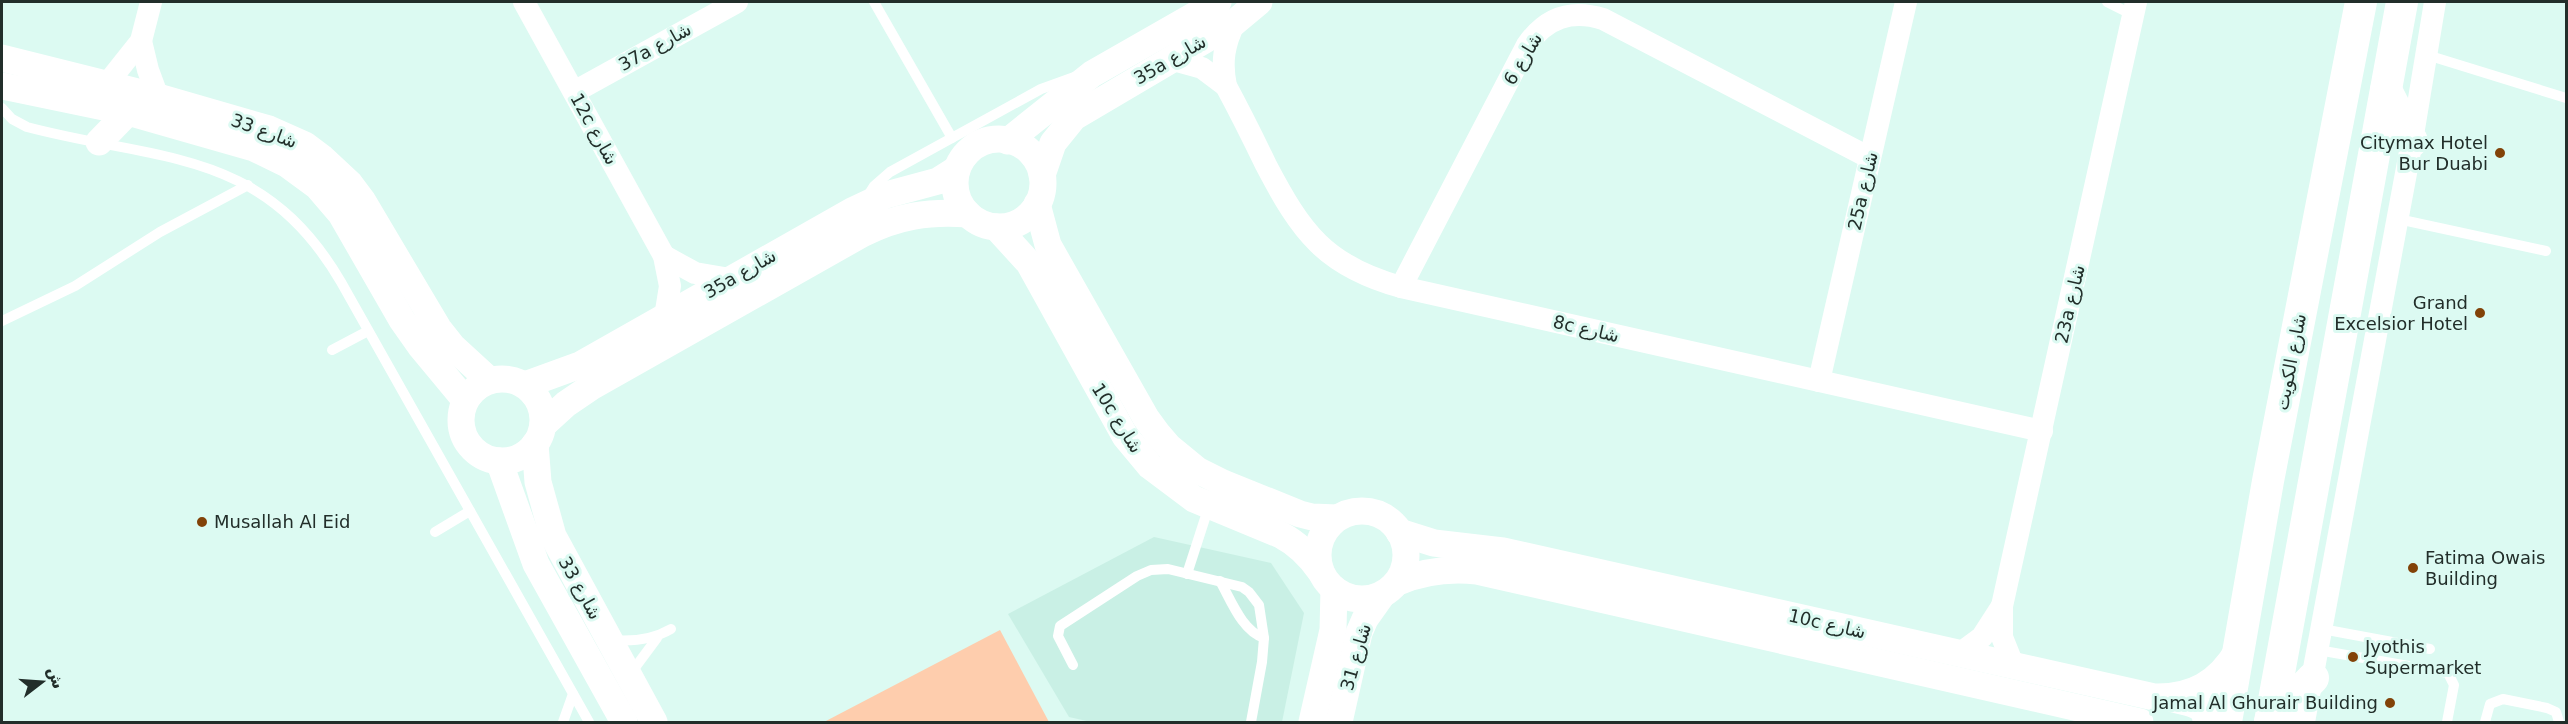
<svg xmlns="http://www.w3.org/2000/svg" width="2568" height="724" viewBox="0 0 2568 724" font-family="'DejaVu Sans',Vazirmatn,sans-serif">
<style>
.built{fill:#c9f0e5}
.green{fill:#fecdad}
.lines{fill:none;stroke-linecap:round;stroke-linejoin:round}
.service{stroke:#fff;stroke-width:10}
.minor{stroke:#fff;stroke-width:22}
.tertiary{stroke:#fff;stroke-width:27}
.secondary{stroke:#fff;stroke-width:32}
.poi-dot{fill:#824208;stroke:#dcfaf2;stroke-width:2}
.labels{text-anchor:middle;stroke-width:6;stroke-linejoin:round;paint-order:stroke}
.street-label{font-size:18px;fill:#222e2a;stroke:#dcfaf2}
.poi-label{font-size:18px;fill:#222e2a;stroke:#dcfaf2;text-anchor:end}
</style>
<rect width="100%" height="100%" fill="#dcfaf2"/>
<polygon class="built" points="1154,537 1271,563 1304,613 1282,722 1091,722 1069,717 1008,614"/>
<polygon class="green" points="1000,630 1049,722 824,722"/>
<g class="lines">
<g class="service">
<polyline points="874,2 952,138"/>
<polyline points="2107,2 2133,15"/>
<polyline points="2427,55 2566,98"/>
<path d="M2 108 12 119 27 127C159 162 262 147 341 282L589 722"/>
<polyline points="867,197 874,186 890,172 1041,89 1077,76"/>
<polyline points="2398,219 2546,251"/>
<polyline points="2,321 75,286 160,232 248,185"/>
<polyline points="332,350 368,331"/>
<polyline points="435,532 470,511"/>
<polyline points="1187,574 1209,506"/>
<path d="M1220 581C1231 600 1242 631 1264 638"/>
<polyline points="2322,629 2430,649"/>
<path d="M611 640C633 642 652 640 671 629"/>
<polyline points="2318,650 2448,673 2454,685 2447,722"/>
<polyline points="1073,665 1058,636 1060,626 1137,576 1151,570 1168,569 1242,587 1249,592 1259,605 1264,638 1262,662 1251,722"/>
<polyline points="631,673 657,638"/>
<polyline points="563,722 573,694"/>
<polyline points="2485,722 2490,704 2503,699 2547,708 2556,712 2559,722"/>
</g>
<g class="minor">
<polyline points="524,2 664,256 670,286 665,317"/>
<path d="M1235 22C1224 44 1221 62 1226 86 1240 112 1253 138 1266 165 1301 232 1325 266 1401 287L2042 431"/>
<polyline points="141,41 148,70 158,97"/>
<polyline points="1173,60 1202,68 1226,86"/>
<polyline points="106,85 141,41 151,2"/>
<polyline points="574,92 737,2"/>
<polyline points="664,256 695,273 730,279"/>
<path d="M1401 287 1527 45C1546 18 1571 9 1603 19L1870 158"/>
<polyline points="1819,381 1906,2"/>
<polyline points="1959,654 1982,637 2002,606"/>
<polyline points="2014,667 2002,637 2002,606 2136,2"/>
<polyline points="2304,722 2412,141 2435,2"/>
</g>
<g class="tertiary">
<polyline points="2,58 158,97 269,129 305,145 321,157 350,184 362,200 438,328 453,347 489,380"/>
<polyline points="2,86 128,112 254,148 287,164 317,186 341,214 402,320 421,347 465,400"/>
<circle cx="999" cy="183" r="44"/>
<polyline points="1008,141 1092,74 1218,2"/>
<polyline points="99,142 128,112"/>
<polyline points="1042,175 1053,143 1074,117 1235,22 1259,2"/>
<polyline points="1037,204 1048,245 1146,418 1157,433 1169,447 1197,470 1223,483 1300,514 1312,517 1337,518"/>
<path d="M996 227 1029 263 1125 436 1150 466 1194 499 1281 535C1298 544 1310 556 1321 572"/>
<circle cx="502" cy="420" r="41"/>
<polyline points="525,385 580,365 852,211 886,195 938,181 957,169"/>
<path d="M543 425 566 404 591 387 862 234C897 216 929 211 968 214"/>
<polyline points="535,444 538,482 553,536 654,722"/>
<polyline points="499,461 536,564 624,722"/>
<circle cx="1362" cy="555" r="44"/>
<path d="M1399 532 1434 543 1503 551 2154 697C2192 698 2219 683 2238 650"/>
<path d="M1398 582C1424 571 1449 568 1477 571L2140 722"/>
<path d="M2171 698C2187 704 2206 702 2206 722"/>
<polyline points="1312,722 1333,630 1334,589"/>
<polyline points="1339,722 1359,633 1365,619 1382,595"/>
</g>
<g class="secondary">
<polyline points="2386,90 2412,141"/>
<polyline points="2226,722 2268,481 2361,2"/>
<polyline points="2270,722 2402,2"/>
<polyline points="2270,722 2313,678"/>
</g>
</g>
<g class="poi-dot">
<circle cx="2500" cy="153" r="6"/>
<circle cx="2480" cy="313" r="6"/>
<circle cx="202" cy="522" r="6"/>
<circle cx="2413" cy="568" r="6"/>
<circle cx="2353" cy="657" r="6"/>
<circle cx="2390" cy="703" r="6"/>
</g>
<g class="labels">
<g class="street-label">
<text transform="translate(655 47) rotate(-29)" y="6">37a شارع</text>
<text transform="translate(1523 59) rotate(-59)" y="6">شارع 6</text>
<text transform="translate(1170 60) rotate(-30)" y="6">35a شارع</text>
<text transform="translate(594 129) rotate(61)" y="6">12c شارع</text>
<text transform="translate(264 131) rotate(20)" y="6">شارع 33</text>
<text transform="translate(1863 191) rotate(-77)" y="6">25a شارع</text>
<text transform="translate(740 274) rotate(-30)" y="6">35a شارع</text>
<text transform="translate(2070 304) rotate(-77)" y="6">23a شارع</text>
<text transform="translate(1586 329) rotate(13)" y="6">8c شارع</text>
<text transform="translate(2291 362) rotate(-79)" y="6">شارع الكويت</text>
<text transform="translate(1117 418) rotate(58)" y="6">10c شارع</text>
<text transform="translate(580 588) rotate(61)" y="6">شارع 33</text>
<text transform="translate(1827 624) rotate(13)" y="6">10c شارع</text>
<text transform="translate(1356 657) rotate(-74)" y="6">شارع 31</text>
</g>
<g class="poi-label">
<text x="2488" y="149">Citymax Hotel<tspan x="2488" dy="21">Bur Duabi</tspan></text>
<text x="2468" y="309">Grand<tspan x="2468" dy="21">Excelsior Hotel</tspan></text>
<text x="214" y="528" text-anchor="start">Musallah Al Eid</text>
<text x="2425" y="564" text-anchor="start">Fatima Owais<tspan x="2425" dy="21">Building</tspan></text>
<text x="2365" y="653" text-anchor="start">Jyothis<tspan x="2365" dy="21">Supermarket</tspan></text>
<text x="2378" y="709">Jamal Al Ghurair Building</text>
</g>
</g>
<rect width="2568" height="724" fill="none" stroke="#222e2a" stroke-width="6"/>
<g transform="translate(42 682) rotate(73)" stroke="#dcfaf2" stroke-width="4.5" paint-order="stroke">
<path d="M0-4.5L10 22L0 15L-10 22Z" fill="#222e2a"/>
<text y="-9" font-size="16" font-weight="bold" text-anchor="middle" fill="#222e2a">ش</text>
</g>
</svg>
